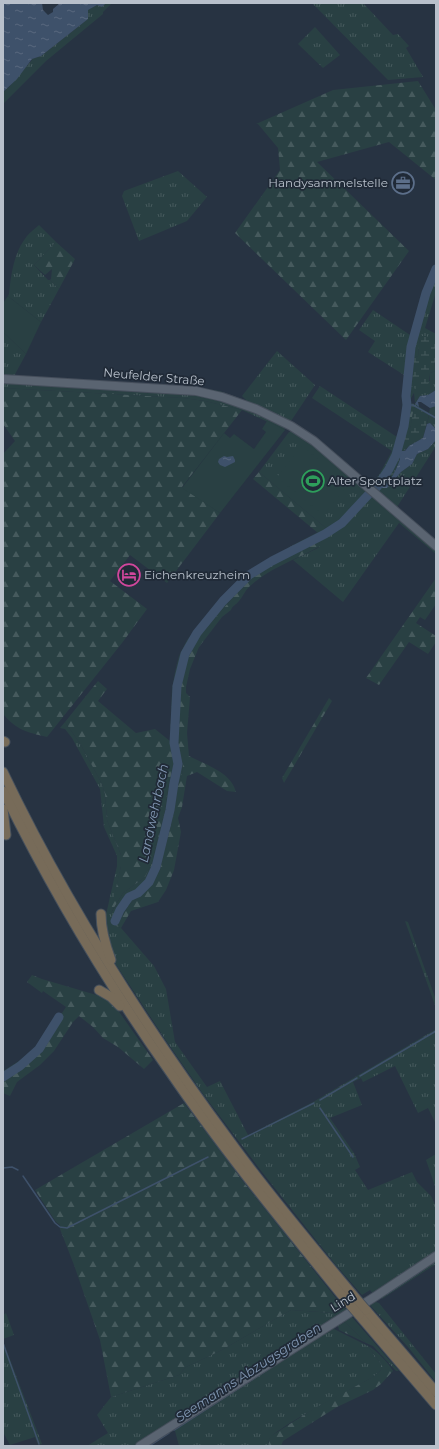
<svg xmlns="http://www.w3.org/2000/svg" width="439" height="1449" viewBox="0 0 439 1449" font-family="Montserrat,sans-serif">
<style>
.grass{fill:url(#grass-tufts)}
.forest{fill:url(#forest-firs)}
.wetland{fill:url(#wetland-marsh)}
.garden{fill:#294043}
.water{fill:url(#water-ripples)}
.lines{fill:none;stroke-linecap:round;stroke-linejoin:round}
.stream{stroke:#3e516a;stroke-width:1.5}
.river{stroke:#3e516a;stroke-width:9}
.major-casing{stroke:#454e5b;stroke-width:10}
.highway-casing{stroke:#46505c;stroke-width:11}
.major{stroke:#5a6471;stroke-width:8}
.highway{stroke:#776b59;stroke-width:9}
.highway-bridge-casing{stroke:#46505c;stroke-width:11;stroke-linecap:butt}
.highway-bridge{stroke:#776b59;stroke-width:9}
.labels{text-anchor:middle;stroke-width:3.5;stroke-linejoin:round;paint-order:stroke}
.poi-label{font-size:12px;fill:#b8c0cb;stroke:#202a37;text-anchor:start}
.street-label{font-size:12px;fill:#b8c0cb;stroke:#202a37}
.water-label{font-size:13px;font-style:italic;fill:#8197b2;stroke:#202a37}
</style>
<defs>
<pattern id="grass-tufts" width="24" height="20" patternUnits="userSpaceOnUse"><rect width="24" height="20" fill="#294043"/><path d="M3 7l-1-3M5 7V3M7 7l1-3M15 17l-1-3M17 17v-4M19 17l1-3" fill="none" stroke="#465a5d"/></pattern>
<pattern id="forest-firs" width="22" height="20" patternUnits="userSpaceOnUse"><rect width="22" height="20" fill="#294043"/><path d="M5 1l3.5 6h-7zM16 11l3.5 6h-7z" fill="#465a5d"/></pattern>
<pattern id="wetland-marsh" width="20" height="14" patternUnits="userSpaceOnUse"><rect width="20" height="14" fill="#294043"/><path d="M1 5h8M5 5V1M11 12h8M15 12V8" fill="none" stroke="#465a5d"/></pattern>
<pattern id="water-ripples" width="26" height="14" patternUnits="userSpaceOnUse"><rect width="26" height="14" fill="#3e516a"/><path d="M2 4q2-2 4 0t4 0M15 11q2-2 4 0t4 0" fill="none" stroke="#58687e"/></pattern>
</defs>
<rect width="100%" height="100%" fill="#273342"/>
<g class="grass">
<polygon points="106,3 112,3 103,12 103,14 46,61 3,104 3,92 9,87 32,60 32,59 41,56 88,19 88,10 97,5 102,7"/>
<polygon points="312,3 363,3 393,35 398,34 409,46 406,48 423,77 388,80"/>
<polygon points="315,27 340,55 323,68 298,44"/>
<polygon points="178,171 207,197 187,221 139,241 122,196 124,191"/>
<path d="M39 225 56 242 34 265 48 280H50L59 289 41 322 8 296 9 294C11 274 14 252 27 236 30 232 35 229 39 225Z"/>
<polygon points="436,263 436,292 425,328 436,334 436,341 420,337 418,356 414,358 412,382 408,383 430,381 430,373 435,371 436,368 436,390 428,395 420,396 415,403 414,393 408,403 415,404 429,413 430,408 436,406 436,429 430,423 427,424 429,415 407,408 406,421 397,453 390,469 378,486 390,486 401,472 412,464 417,454 428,449 436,440 436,446 397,507 393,506 299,428 296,424 311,434 371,484 379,475 392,451 312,398 320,386 397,437 402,421 404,375 368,352 375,341 359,330 373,310 410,335 423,292"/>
<polygon points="3,332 26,354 14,376 192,387 189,389 3,377"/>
<polygon points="277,351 315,385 291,421 288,422 197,390 194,387 220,391 247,401 242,396"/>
<polygon points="3,381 181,392 237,404 283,424 285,430 242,410 205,401 183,398 3,388"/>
<polygon points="289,432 297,432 436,548 436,554 399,523 343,602 293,560 318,548 327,536 296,551 267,568 235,595 193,644 186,658 182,674 179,688 177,732 178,744 183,765 182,776 178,785 174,813 159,872 144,892 128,906 116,926 121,928 154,966 166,989 175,1042 207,1087 220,1081 248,1135 313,1102 436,1029 436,1124 428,1108 418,1113 395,1066 363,1082 361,1078 353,1082 362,1105 330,1118 354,1153 360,1167 355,1170 368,1190 412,1172 417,1182 431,1196 436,1206 436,1253 373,1294 370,1290 362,1295 335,1264 262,1172 203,1094 165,1039 113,960 105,937 105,919 117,866 117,856 104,827 100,789 72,738 65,729 60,728 65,722 81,745 102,784 105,794 107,820 121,855 121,866 111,913 123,893 145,877 153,860 156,844 165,811 169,783 174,764 170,745 172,690 175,672 179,656 187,640 229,590 245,575 293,545 326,528 259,472"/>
<polygon points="405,921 408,922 436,1000 436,1008"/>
<polygon points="436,1154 436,1189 426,1160"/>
<polygon points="436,1259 436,1264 382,1299 382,1294"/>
<polygon points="373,1301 379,1303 436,1374 436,1382 408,1347 369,1304"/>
<polygon points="343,1307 347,1310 134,1446 87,1446 108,1433 97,1415 111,1397 179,1375 186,1367 220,1351 291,1310 334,1313"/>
<polygon points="6,1313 14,1335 3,1339 3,1315"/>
<polygon points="350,1315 399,1371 396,1371 373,1346 366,1343 345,1322 338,1326 337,1323"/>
<path d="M330 1327 368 1346 381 1364V1370L373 1377C358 1386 272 1429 269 1440 268 1442 269 1444 269 1446H179L174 1427Z"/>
<polygon points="3,1341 42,1444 38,1445 35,1437 10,1445 3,1432"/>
</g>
<g class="forest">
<polygon points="418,81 436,110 436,180 389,142 317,162 409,251 346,340 235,233 280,170 278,148 258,124 256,124 333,90"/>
<polygon points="56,242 75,259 59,289 50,280 51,279 52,269 45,275 34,265"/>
<path d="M3 388 183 398 205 401 242 410 182 487 220 513 167 583 130 555 110 581 147 609 122 643 47 737C26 732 17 730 3 714V454L15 441 3 424Z"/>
<polygon points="407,406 414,407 409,436 402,433 406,421"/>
<polygon points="259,472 326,528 318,533 253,479"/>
<path d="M328 536 330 540C305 557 273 565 250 586 245 590 243 597 239 601 236 605 233 605 231 610L222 617 199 647 190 669 186 687V693L190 697 187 733 189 756C206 765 231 772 236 792L227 791 197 772 187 776 182 807 178 818 181 832 174 870 166 890 158 902 131 911 121 928 116 926 128 906 144 892 159 872 174 813 178 785 182 776 183 765 178 744 177 732 179 688 182 674 186 658 193 644 235 595 250 580 267 568 296 551Z"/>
<polygon points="436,578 436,604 425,620 420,617 416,623 436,636 436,642 428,654 409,642 379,685 366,678"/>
<polygon points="98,681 107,689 98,701 136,733 155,729 170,741 174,764 169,783 165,811 156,844 153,860 145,877 123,893 110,914 121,866 121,855 107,820 105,794 102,784 81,745 65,722"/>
<polygon points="329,698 332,701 284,783 282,778"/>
<path d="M32 975 42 979 110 999 153 1060 144 1069 118 1047 103 1038 93 1027 79 1016 73 1022 54 1051 40 1065 17 1082 10 1096 3 1093V1071C18 1062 41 1047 50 1032 52 1029 51 1025 52 1022L62 1013 66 1007 43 991 42 993 27 982Z"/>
<polygon points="184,1103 245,1184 343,1307 334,1313 291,1310 220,1351 186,1367 179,1375 111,1397 100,1340 74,1265 60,1229 60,1225 56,1222 35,1190"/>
<polygon points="345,1322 366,1343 339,1330 338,1326"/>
<path d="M368 1346C377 1351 387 1361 393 1371L381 1384 373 1390 337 1407 283 1441 281 1446H269V1439L271 1436 315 1408 373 1377 381 1370V1364Z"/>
</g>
<g class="wetland">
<path d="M420 336H426L436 341C436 348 436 355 435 361 434 365 436 367 435 371L430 373 429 383 423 388 415 389 411 385 408 383V382H412L414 358 418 356Z"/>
<polygon points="414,407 429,415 423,438 409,446 403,452 399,448 402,433 409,435"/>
<path d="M397 453 400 459C397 468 393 477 386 484L381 483 390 469Z"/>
</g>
<g class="garden">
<polygon points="8,296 41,322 26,354 3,332 3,303"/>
<polygon points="267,421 285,430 220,513 182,488 224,433 230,438 234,434 254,449 266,432 262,429"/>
<polygon points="302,446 349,484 323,515 277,477"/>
</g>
<g class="water">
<polygon points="3,3 42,3 43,10 48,15 53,12 53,9 60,3 106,3 102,7 97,5 88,10 88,19 41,56 32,59 17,79 3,92"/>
<polygon points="436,390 436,406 430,408 421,402 418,402 419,407 415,404 420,396 428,395"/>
<path d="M430 423 436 429V440L428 449 417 454 412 464 401 472 387 488H381L378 486 381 483 386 484C393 477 397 468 400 459L397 453 399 448 401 451H405L409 446 423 438 427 424Z"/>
<polygon points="224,456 227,457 233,456 235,460 235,462 225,467 220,465 218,462 219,459"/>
</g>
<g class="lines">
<g class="stream">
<polyline points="407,405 413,405 436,418"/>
<polyline points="360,1076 436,1031"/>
<polyline points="320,1100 357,1078"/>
<polyline points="320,1108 353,1157"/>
<polyline points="242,1139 314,1103"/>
<polyline points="3,1168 12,1167 18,1170"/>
<polyline points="23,1176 55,1223 60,1227 67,1228 208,1157"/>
<polyline points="432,1264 436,1261"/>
<polyline points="387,1294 427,1267"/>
<polyline points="3,1343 39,1444"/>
<polyline points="174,1430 270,1368"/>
<polyline points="149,1446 169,1433"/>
</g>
<g class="river">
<polyline points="377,487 389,469 396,455 404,426 407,405 406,396 411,347 426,293 436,269"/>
<polyline points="115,921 120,910 129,897 138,893 149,882 156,867 170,810 174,783 178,764 174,743 177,686 185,654 197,633 223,601 249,575 272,561 325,534 342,523 368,495"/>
<polyline points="3,1077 20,1066 39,1049 59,1017"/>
</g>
<g class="major-casing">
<g id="major">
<polyline points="3,379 196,391 222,397 256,409 291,426 314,441 436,546"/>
<polyline points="140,1446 376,1296 436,1256"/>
</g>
</g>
<g class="highway-casing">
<g id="highway">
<polyline points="3,741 5,742"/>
<path d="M3 772C66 904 145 1027 232 1144 270 1196 312 1246 353 1295"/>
<path d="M3 791C51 889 107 983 170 1072 224 1151 285 1225 345 1299"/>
<polyline points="3,809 6,835"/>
<path d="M101 914C101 930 105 944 111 960"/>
<polyline points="99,990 111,997 120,1006"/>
<polyline points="366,1310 436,1392"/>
<polyline points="359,1315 436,1405"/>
</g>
</g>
<use href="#major" class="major"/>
<use href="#highway" class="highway"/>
<g class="highway-bridge-casing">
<g id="highway-bridge">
<polyline points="353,1295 366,1310"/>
<polyline points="345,1299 359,1315"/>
</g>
</g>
<use href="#highway-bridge" class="highway-bridge"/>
</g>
<defs>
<g id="office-ring" transform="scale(1.15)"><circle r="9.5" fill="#202a37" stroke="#5c6f8a" stroke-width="1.5"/><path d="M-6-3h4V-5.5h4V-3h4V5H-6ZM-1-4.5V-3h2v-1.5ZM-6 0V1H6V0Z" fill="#5c6f8a"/></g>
<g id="stadium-ring" transform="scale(1.15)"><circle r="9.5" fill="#202a37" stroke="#2e9e5b" stroke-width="1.5"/><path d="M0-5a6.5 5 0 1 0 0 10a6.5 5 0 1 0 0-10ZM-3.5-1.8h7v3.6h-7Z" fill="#2e9e5b"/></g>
<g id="hotel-ring" transform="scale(1.15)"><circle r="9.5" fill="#202a37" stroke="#d1479c" stroke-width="1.5"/><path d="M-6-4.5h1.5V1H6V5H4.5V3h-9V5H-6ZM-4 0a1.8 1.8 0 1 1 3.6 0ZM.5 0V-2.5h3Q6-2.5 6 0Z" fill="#d1479c"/></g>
</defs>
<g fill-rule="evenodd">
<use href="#office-ring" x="403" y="183"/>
<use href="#stadium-ring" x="313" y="481"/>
<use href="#hotel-ring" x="129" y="575"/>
</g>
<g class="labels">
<g class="poi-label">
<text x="388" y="187" text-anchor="end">Handysammelstelle</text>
<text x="328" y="485">Alter Sportplatz</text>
<text x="144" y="579">Eichenkreuzheim</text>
</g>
<g class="street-label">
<text transform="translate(154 377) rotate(5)" y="4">Neufelder Straße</text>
<text transform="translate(343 1302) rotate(-32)" y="4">Lind</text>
</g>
<g class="water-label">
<text transform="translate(153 813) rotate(-78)" y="5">Landwehrbach</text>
<text transform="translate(248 1372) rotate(-33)" y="5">Seemanns Abzugsgraben</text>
</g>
</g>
<rect width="439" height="1449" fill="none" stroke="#b8c0cb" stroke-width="8"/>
</svg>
